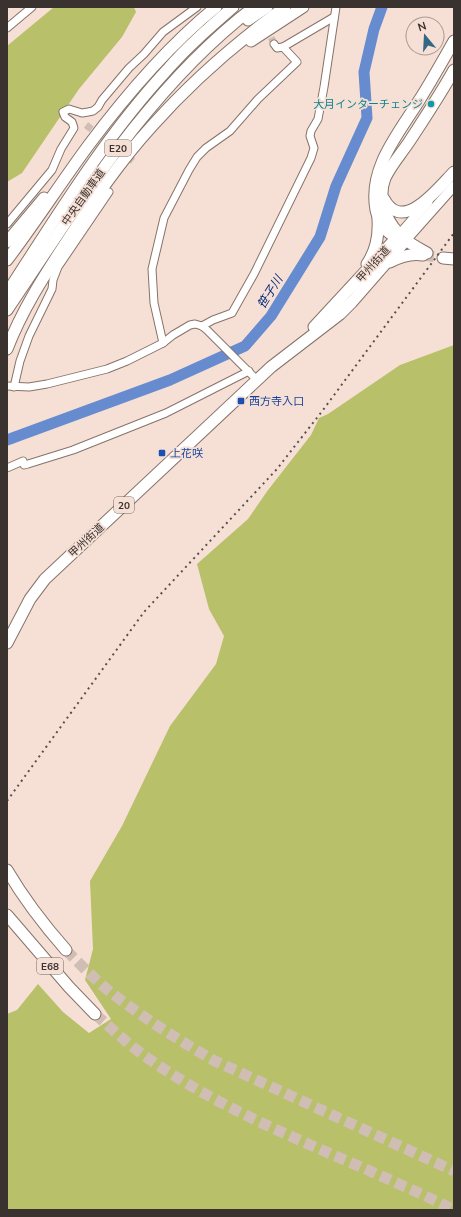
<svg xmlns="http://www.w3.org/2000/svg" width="461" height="1217" viewBox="0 0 461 1217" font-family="'Nunito Sans','Noto Sans JP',sans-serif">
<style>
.forest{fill:#b8c069}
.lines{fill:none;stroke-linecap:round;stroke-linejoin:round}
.river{stroke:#668bce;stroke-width:11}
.minor-tunnel{stroke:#d0bdb4;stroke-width:7;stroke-dasharray:7 3.5;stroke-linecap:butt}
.highway-tunnel{stroke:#d0bdb4;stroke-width:11;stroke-dasharray:11 5.5;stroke-linecap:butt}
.minor-casing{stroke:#867369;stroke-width:9}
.major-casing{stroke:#867369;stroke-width:11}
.highway-casing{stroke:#867369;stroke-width:13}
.minor{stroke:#fff;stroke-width:7}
.major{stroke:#fff;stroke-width:9}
.highway{stroke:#fff;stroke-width:11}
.rail{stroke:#5a504a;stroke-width:2;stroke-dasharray:2 4;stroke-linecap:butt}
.culture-dot{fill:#0f9aa8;stroke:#f6e0d6;stroke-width:1.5}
.transit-dot{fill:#1a4fb4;stroke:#f6e0d6;stroke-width:1.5}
.labels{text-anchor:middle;stroke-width:3.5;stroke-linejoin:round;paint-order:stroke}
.shield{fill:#f6e0d6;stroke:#726660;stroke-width:1}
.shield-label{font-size:10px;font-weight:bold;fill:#3a322e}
.culture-label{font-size:11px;fill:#0d838f;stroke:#f6e0d6;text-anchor:end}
.street-label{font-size:11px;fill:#3a322e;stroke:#f6e0d6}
.transit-label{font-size:11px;fill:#164399;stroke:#f6e0d6;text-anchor:start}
.water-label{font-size:12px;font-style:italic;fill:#082f7e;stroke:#f6e0d6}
</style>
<rect width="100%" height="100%" fill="#f6e0d6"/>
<g class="forest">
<polygon points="54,7 134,7 136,12 122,37 79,89 22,173 7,182 7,46"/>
<polygon points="454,345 454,1210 7,1210 7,1014 17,1010 38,984 63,1012 89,1033 111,1019 85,980 93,949 90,881 122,826 170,726 216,664 224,636 209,609 197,564 248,519 268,490 311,435 319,418 328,414 400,365"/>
</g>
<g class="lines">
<polyline class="river" points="7,440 170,380 245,346 271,316 320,237 336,186 367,118 364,72 374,29 382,7"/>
<g class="minor-tunnel">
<polyline points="267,28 274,44"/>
<polyline points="86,125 133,161"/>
</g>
<g class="highway-tunnel">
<polyline points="423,255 443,258"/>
<path d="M66 950C81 965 96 981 113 994 145 1019 179 1040 213 1060L454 1171"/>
<path d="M95 1014C113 1030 130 1046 149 1059 242 1124 353 1159 454 1210"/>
</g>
<g class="minor-casing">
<g id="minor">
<polyline points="7,28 32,7"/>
<polyline points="283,47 334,17"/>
<polyline points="7,224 52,170 61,149 74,128 72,122 65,117 63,112 69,109 82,113 88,112 93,111 98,107 102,100 129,68 144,54 163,32 197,7"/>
<polyline points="202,326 213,320 232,313 254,274 311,158 314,148 310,136 311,131 318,119 324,87 336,7"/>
<polyline points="163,343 154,303 152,269 164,218 189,170 197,157 206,148 230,131 258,99 297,62 283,47 277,48 274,44"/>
<polyline points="7,386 29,387 47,384 107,369 127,361 163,343 173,335 190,325 195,324 202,326 207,330 257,380"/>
<polyline points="14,387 20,361 29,336 52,289 53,280 58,267 109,192"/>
<polyline points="7,468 23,461 24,465 28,464 73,450 166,413 249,371"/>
</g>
</g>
<g class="major-casing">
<g id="major">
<polyline points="400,234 428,202"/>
<polyline points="406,240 454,186"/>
</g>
</g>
<g class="highway-casing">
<g id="highway">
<polyline points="248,20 267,7"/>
<polyline points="251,41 303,7"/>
<path d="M384 199C403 235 439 187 454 172"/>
<path d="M406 240C389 236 380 228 376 210 368 168 399 133 420 99 432 80 443 60 454 41"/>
<polyline points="7,242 44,198"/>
<path d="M427 253C420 249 412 245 406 240 388 226 376 201 385 178 391 165 401 154 409 142 424 119 440 95 454 70"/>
<polyline points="443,258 454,259"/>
<path d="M7 260C35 223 60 184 88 146 126 95 167 47 216 7"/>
<path d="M390 262C401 256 411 253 423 255"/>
<path d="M367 264C376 251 379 235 378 219"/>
<path d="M7 293C57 216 105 137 167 70 187 47 210 27 233 7"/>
<path d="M7 310C80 202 149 87 254 7"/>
<polyline points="314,327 400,234"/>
<path d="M7 349C22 310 44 276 67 241 93 201 120 161 152 126 192 81 237 42 285 7"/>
<polyline points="7,643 30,599 45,579 271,367 340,314 352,302 406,240"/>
<path d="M7 870C24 899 44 925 66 950"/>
<polyline points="7,915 69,987 95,1014"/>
</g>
</g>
<use href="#minor" class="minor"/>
<use href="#major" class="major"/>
<use href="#highway" class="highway"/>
<polyline class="rail" points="7,801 144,612 277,469 323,410 454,233"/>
</g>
<circle class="culture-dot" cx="431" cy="104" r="4"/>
<g class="transit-dot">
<rect x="237" y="397" width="8" height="8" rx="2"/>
<rect x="158" y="449" width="8" height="8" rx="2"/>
</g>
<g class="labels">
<g class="shield">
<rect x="105" y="140" width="26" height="16" rx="3"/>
<rect x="114" y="497" width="20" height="16" rx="3"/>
<rect x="37" y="958" width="26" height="16" rx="3"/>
</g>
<g class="shield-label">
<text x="118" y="152">E20</text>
<text x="124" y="509">20</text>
<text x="50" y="970">E68</text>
</g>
<g class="culture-label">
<text x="423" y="108">大月インターチェンジ</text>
</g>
<g class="street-label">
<text transform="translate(83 197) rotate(-55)" y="4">中央自動車道</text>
<text transform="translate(373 264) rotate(-48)" y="4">甲州街道</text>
<text transform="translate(86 540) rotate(-43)" y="4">甲州街道</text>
</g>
<g class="transit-label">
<text x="249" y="405">西方寺入口</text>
<text x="170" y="457">上花咲</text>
</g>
<g class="water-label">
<text transform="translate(270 292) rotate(-58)" y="4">笹子川</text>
</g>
</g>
<rect width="461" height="1217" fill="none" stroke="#3a322e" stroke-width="16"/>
<g transform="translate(425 36) rotate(342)"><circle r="19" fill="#f6e0d6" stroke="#ab9a93"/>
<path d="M0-3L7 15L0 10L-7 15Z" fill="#326883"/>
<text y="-6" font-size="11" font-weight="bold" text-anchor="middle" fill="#3a322e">N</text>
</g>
</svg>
